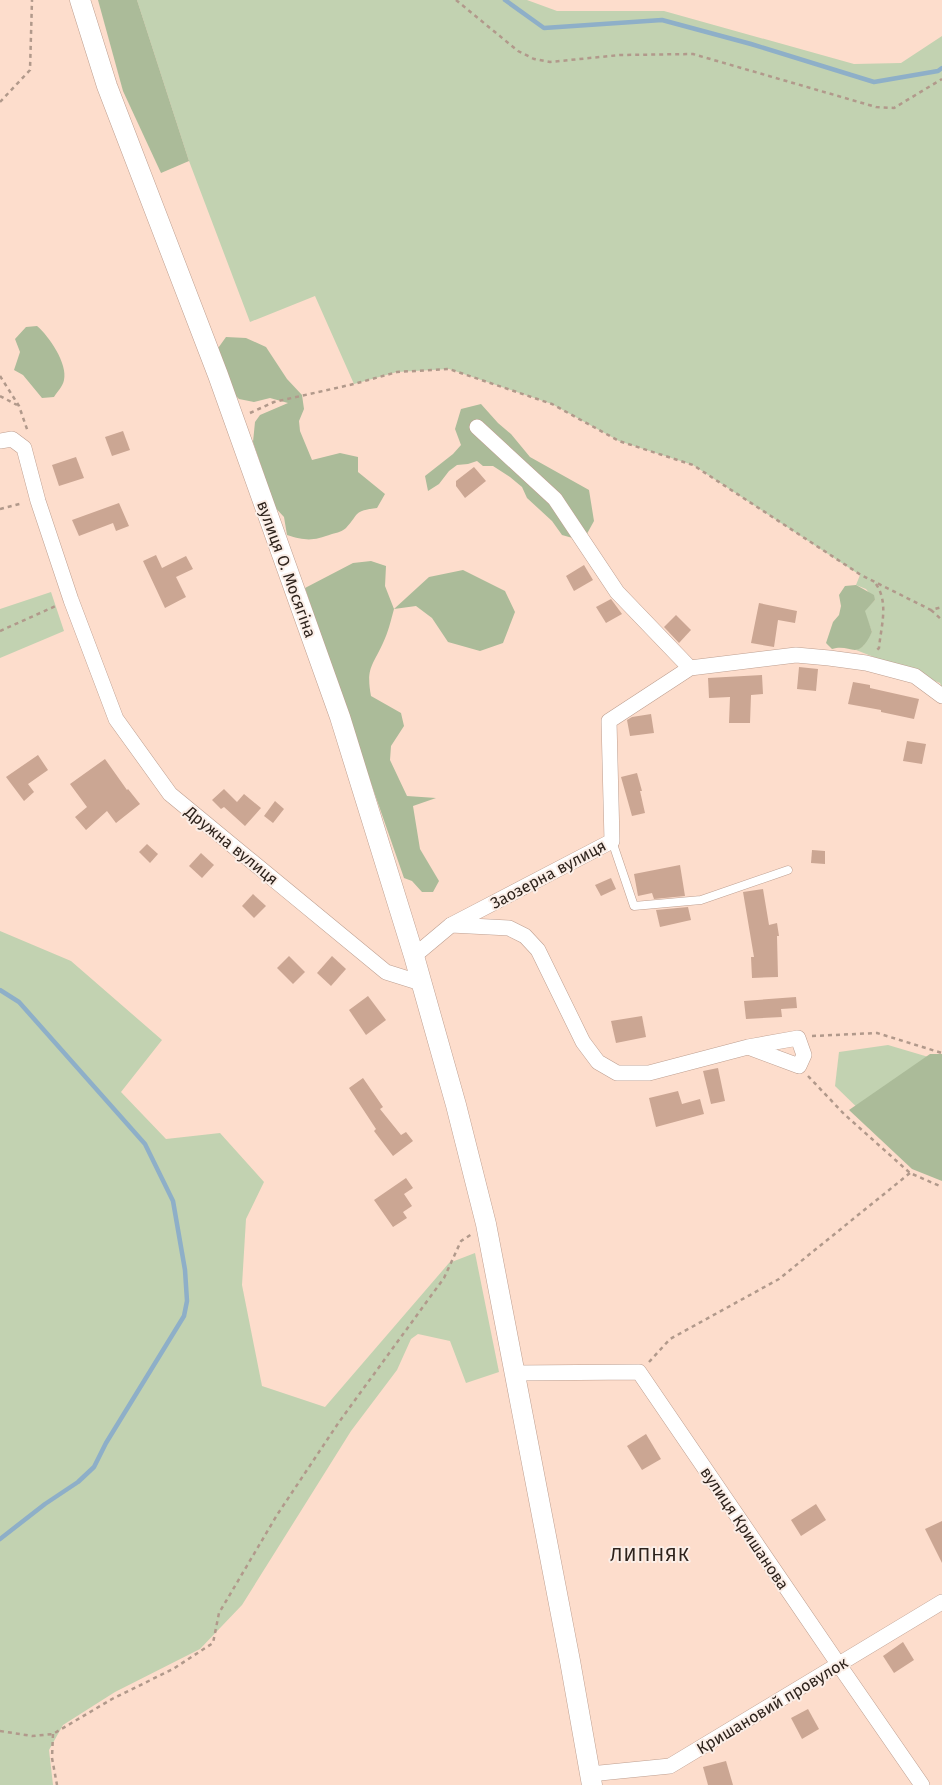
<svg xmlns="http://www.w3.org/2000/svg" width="942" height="1785" viewBox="0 0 942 1785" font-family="'Fira Sans',sans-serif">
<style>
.green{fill:#c2d2b1}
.forest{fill:#abbb99}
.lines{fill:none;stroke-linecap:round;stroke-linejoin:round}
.stream{stroke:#8eafc8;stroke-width:4.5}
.building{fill:#cba693}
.service-casing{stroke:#be9f90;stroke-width:9}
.minor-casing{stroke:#be9f90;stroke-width:16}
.secondary-casing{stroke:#be9f90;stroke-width:21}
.path{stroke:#b1998b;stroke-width:2.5;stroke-dasharray:4 4;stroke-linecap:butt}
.service{stroke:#fff;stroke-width:8}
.minor{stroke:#fff;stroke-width:15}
.secondary{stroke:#fff;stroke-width:20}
.labels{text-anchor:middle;stroke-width:4;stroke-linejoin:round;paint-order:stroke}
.street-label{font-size:16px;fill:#2e231c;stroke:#fbeee7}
.quarter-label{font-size:19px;letter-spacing:1px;fill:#2e231c;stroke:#fbeee7}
</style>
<rect width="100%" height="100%" fill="#fdddcc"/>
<g class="green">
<polygon points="137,0 527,0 557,11 664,11 854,64 901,63 942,36 942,688 940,683 856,650 863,646 872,632 864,611 875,600 866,589 856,585 860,575 693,465 619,441 552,404 449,369 397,372 354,384 315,296 250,322 189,161"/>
<polygon points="51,592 64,631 0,658 0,609"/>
<polygon points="0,931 71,961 162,1040 121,1092 166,1139 220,1133 264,1182 246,1219 242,1285 262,1386 325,1407 449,1263 475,1253 499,1372 466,1383 450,1341 418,1334 411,1339 397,1370 351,1431 242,1605 200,1649 115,1692 63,1725 49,1750 53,1785 0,1785"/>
<polygon points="888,1045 942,1061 901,1150 835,1086 839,1052"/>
</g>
<g class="forest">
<polygon points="98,0 137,0 189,161 161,173 123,91"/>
<path d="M37 326C49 336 68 364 64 380 63 386 57 392 54 397L42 398 23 375 14 370 20 352 15 339 26 327Z"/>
<path d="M226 337 246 338 266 347 287 379 302 395 304 409 299 421 300 431 312 460 340 453 358 457V472L385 494 377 508C353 511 360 513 346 528 343 531 337 533 332 534 313 541 306 541 287 535L284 517 271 503 264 474 253 442 255 422 260 415 288 403 270 398 254 402 239 399 229 389 216 351Z"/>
<polygon points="481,404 498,423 511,434 530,457 589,490 594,521 583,541 562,535 552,521 527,498 522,487 510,477 493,466 483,466 477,461 468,464 457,465 449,471 439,484 428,491 425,476 453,454 461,445 455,429 461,409"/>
<path d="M371 561 386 566 385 586 394 609 429 577 463 570 505 591 515 612 503 643 480 651 448 642 432 618 416 606 394 609C391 620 388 633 383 643 372 667 366 668 371 696L401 713 404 726 391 746 390 760 407 796 436 798 413 806 420 849 439 881 433 892H422L412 881 404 878 347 714 305 588 353 563Z"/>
<path d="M856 585 874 595 875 600 865 611 872 632C857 663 852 643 832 649L826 643 833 622 839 615 841 606 839 595 845 586Z"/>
<polygon points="930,1054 942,1054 942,1181 912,1169 849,1110"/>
</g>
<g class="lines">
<g class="stream">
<polyline points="505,0 544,28 662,20 751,44 874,82 938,71 942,68"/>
<polyline points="0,990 19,1002 145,1144 173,1201 185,1270 187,1301 184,1316 106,1443 94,1467 78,1482 45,1504 0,1539"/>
</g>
</g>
<g class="building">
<polygon points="123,431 130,450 112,456 105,437"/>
<polygon points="76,457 84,478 59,486 52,465"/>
<polygon points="474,467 486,481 465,498 456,486 456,481"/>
<polygon points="119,503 129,526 116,531 113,523 79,536 72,520"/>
<polygon points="156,555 162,568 186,556 193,569 176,577 186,597 165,608 143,561"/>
<polygon points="584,565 593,580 574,591 566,576"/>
<polygon points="611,599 622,614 606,623 596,607"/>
<polygon points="759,603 797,611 795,623 778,620 774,647 751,643"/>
<polygon points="676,615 691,630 679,643 664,627"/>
<polygon points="799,667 818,669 816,691 797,689"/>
<polygon points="762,675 763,694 751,695 750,723 729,723 730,697 709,698 708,678"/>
<polygon points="853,682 870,685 870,688 919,699 914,719 881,712 881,710 848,704"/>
<polygon points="651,714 654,733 630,736 627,720 632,717"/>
<polygon points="907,741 926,744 922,764 903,761"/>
<polygon points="38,755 48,770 28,784 34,792 24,801 6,777"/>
<polygon points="105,759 127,790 128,789 140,804 116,823 107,811 86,830 75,817 87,807 70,784"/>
<polygon points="637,773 642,791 640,791 645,813 632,816 621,777"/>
<polygon points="224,789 237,802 244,794 261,808 245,826 224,807 221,809 212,800"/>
<polygon points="275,801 284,809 273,823 264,816"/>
<polygon points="147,844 158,854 150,863 139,852"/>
<polygon points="812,850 825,851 825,864 811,863"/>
<polygon points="201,853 214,865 202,878 189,866"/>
<polygon points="680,865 685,896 654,899 652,893 638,896 634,874"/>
<polygon points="611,878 616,889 601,896 595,885"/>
<polygon points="763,889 769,925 777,923 779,936 777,936 778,977 752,978 751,957 754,957 743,892"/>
<polygon points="253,894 266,906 254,918 242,906"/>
<polygon points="688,907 691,920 660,927 656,910"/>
<polygon points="289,956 305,972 293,984 277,968"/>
<polygon points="332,956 346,969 331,986 317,973"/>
<polygon points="368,996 386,1020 366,1035 349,1010"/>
<polygon points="796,997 797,1008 781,1009 782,1017 746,1019 744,1001"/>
<polygon points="642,1016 646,1037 616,1043 611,1021"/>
<polygon points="718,1068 725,1101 711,1104 703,1071"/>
<polygon points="363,1078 383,1107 380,1109 401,1135 406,1132 413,1141 393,1156 374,1131 376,1129 349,1088"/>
<polygon points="678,1091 682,1104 700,1099 704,1114 656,1127 649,1098"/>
<polygon points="406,1178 413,1188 404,1194 412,1206 403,1212 407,1218 393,1227 374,1200"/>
<polygon points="646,1434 661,1459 642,1470 627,1446"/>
<polygon points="816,1504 826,1520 801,1536 791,1520"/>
<polygon points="942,1521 942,1563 925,1529"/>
<polygon points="903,1642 914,1660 894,1673 883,1656"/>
<polygon points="808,1709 819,1729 802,1739 791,1718"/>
<polygon points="726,1761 733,1785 708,1785 703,1767"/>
</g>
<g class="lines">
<g class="service-casing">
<polyline id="service" points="612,841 634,906 701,900 788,870"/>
</g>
<g class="minor-casing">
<g id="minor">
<polyline points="477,427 555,499 617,592 690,668"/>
<polyline points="0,441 12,439 24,448 38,501 71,600 116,719 170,794 386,972 421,983"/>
<polyline points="451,925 612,841 609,721 690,668 796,655 829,658 866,663 915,676 942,696"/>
<polyline points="414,956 451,925 509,928 525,936 538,950 583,1042 598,1062 617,1073 649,1073 748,1047 798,1038 804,1055 799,1066 748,1047"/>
<polyline points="516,1373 639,1372 839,1665 922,1785"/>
<polyline points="590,1774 670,1766 942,1602"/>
</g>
</g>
<g class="secondary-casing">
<polyline id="secondary" points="80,0 107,86 218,375 340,717 414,956 456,1105 486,1224 570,1661 592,1785"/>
</g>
<g class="path">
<polyline points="456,0 518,51 534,59 550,62 620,55 693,54 876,107 894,108 942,79"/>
<polyline points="0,102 30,70 32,0"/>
<polyline points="0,376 19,406 28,432"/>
<polyline points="0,396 17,405"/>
<polyline points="250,413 274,402 354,384 397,372 449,369 552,404 619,441 693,465 861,575 931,610 942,607"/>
<polyline points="0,509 23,503"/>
<path d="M876 584C889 603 881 626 879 648L877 650"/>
<polyline points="931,610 942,620"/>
<polyline points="0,631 58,605"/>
<polyline points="812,1036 877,1033 942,1053"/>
<polyline points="808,1076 844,1114 910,1173 942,1187"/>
<polyline points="649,1362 670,1339 779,1279 910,1173"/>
<polyline points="0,1731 32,1736 53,1734 112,1699 173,1669 213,1643 219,1613 277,1515 339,1422 444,1278 461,1241 472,1234"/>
<polyline points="53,1734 52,1758 57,1785"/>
</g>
<use href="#service" class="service"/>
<use href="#minor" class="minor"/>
<use href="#secondary" class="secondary"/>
</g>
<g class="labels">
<g class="street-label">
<text transform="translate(287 569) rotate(70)" y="6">вулиця О. Мосягіна</text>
<text transform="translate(232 845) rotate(39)" y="6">Дружна вулиця</text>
<text transform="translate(548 874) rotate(-28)" y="6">Заозерна вулиця</text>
<text transform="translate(745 1528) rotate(56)" y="6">вулиця Кришанова</text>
<text transform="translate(772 1705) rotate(-31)" y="6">Кришановий провулок</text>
</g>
<g class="quarter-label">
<text x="650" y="1561">ЛИПНЯК</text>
</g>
</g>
</svg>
